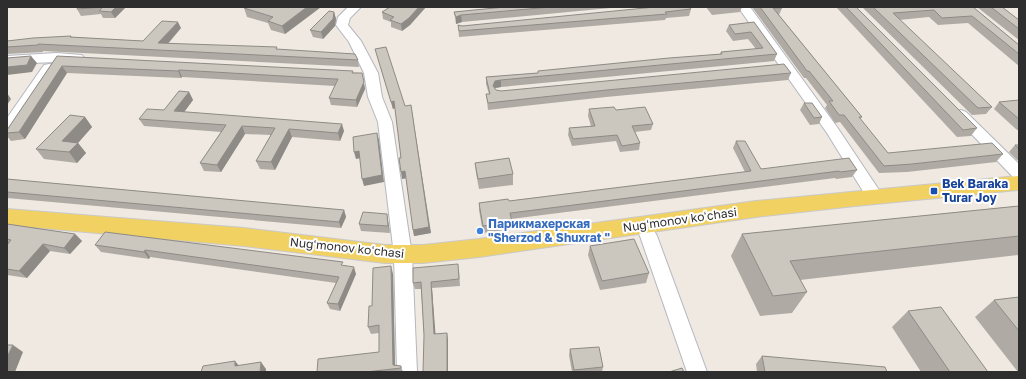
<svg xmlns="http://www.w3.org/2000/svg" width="1026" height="379" viewBox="0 0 1026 379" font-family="'Golos Text',sans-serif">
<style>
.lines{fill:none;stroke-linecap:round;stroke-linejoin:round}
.minor-casing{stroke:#b4b7c1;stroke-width:2}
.major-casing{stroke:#c9c9c9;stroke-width:2}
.minor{fill:#fff;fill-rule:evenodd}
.major{fill:#f2d163;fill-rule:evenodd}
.wall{fill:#afaba4}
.shaded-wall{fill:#8e8b86}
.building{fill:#cbc7bf;stroke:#8e8b86}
.transit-dot{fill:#1a4fb4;stroke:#fff;stroke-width:1.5}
.shop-dot{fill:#3f7fe0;stroke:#fff;stroke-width:1.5}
.labels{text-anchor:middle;stroke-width:4;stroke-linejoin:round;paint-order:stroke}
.transit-label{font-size:12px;font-weight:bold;fill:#164399;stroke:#fff;text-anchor:start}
.street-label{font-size:12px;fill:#2e2e2e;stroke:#fff}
.shop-label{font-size:12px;font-weight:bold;fill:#366cbe;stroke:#fff;text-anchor:start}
</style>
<rect width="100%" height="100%" fill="#efe9e1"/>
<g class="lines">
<g class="minor-casing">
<g id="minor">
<polygon points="348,7 361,7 350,18 348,25 361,41 378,73 382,97 392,122 412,255 417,372 397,372 394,255 378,122 368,97 364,73 349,42 336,25 338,17"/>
<polygon points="738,7 750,7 837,127 881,193 883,197 881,201 875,203 869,201 827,133"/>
<polygon points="56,53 82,55 84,58 82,61 7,64 7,56"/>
<polygon points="49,64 54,65 55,68 12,132 7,134 7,118 44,65"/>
<polygon points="961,110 966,112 1019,164 1019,179 1013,177 956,118 954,115 956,112"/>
<polygon points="642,218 648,220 657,236 707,372 687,372 640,236 634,225 636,220"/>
</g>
</g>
<g class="major-casing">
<polygon id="major" points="1019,176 1019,190 855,206 756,217 479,257 423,263 385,263 244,246 7,225 7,209 244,228 385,245 423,245 479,239 756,201"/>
</g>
<use href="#minor" class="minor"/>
<use href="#major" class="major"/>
</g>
<g class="wall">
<polygon points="78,7 126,7 115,18 103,18 101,14 81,16 77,9"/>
<polygon points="321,7 285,34 271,30 268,23 247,17 244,8"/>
<polygon points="390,7 426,7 410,25 402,31 391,27 391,22 383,19 382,12"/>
<polygon points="505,7 621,7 462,22 456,24 454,12"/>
<polygon points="706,7 742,7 740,12 712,15"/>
<polygon points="752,7 781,7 782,8 779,15 862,117 860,119 888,153 1003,154 996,162 907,172 879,173 840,122 835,123 825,108 827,105 806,78 804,78"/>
<polygon points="836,7 856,7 977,128 971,136 957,137"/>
<polygon points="862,7 973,7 1019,45 1019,66 968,23 938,25 929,17 899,20 992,107 986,114 972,115"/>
<polygon points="977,7 1002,7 1019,20 1019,40"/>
<polygon points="691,9 689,16 666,18 665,20 459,37 458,25 462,26"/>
<polygon points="334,12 336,19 335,26 323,39 313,37 310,30"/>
<polygon points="754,22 777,54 774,61 501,87 495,88 496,90 501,91 791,73 788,80 606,97 488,110 487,101 486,94 489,94 486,84 486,77 538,73 538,71 720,54 721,52 756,49 748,39 733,41 726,31 729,25"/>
<polygon points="181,28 168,44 278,50 358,60 359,67 43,51 43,52 7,54 7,41 71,36 72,37 143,41"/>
<polygon points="386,47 431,233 414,236 406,178 402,179 401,158 395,108 393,109 377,56 375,49"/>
<polygon points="57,56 362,73 365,89 357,107 331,105 329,98 335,86 182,77 181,78 67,73 25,139 11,141 7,136 7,130"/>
<polygon points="189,92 193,100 184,112 344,131 340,141 292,137 275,170 260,169 256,161 271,135 245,134 221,172 204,171 200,163 221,132 144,126 139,119 164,110"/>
<polygon points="1019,100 1019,130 1017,130 994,109 999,102"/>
<polygon points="804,103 822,117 819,124 810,125 800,110"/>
<polygon points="589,109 653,124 651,130 635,132 640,143 639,150 620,152 616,141 572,146 568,135 569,128 591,126 588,116"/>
<polygon points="85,117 92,127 78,143 86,153 77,163 44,159 36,149"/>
<polygon points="736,141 761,169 857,170 852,177 836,179 835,178 511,219 512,229 483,233 479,210 479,203 509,201 745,172 733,148"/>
<polygon points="1015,145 1019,145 1019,160 1017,160 1009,152"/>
<polygon points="475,163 513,174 513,185 479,189 476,173"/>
<polygon points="7,179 344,210 346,217 341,228 7,198"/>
<polygon points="1019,206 1019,255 800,280 807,292 792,313 760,316 731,256 742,234"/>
<polygon points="387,214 388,221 390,233 361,231 359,224"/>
<polygon points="7,224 75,234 82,241 70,254 50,251 27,278 7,275"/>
<polygon points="95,245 344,266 356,274 340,311 330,309 327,303 336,283 150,257 149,259 101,252"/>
<polygon points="590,246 649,273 646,283 600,290 588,255"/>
<polygon points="459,270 460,286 432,288 435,334 448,339 424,335 421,289 415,289 413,283"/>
<polygon points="393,274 395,365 401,366 403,372 317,372 379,352 379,333 371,334 368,327 372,306"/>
<polygon points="1019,297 1019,372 1018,372 975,317 994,300"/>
<polygon points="908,311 988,372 921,372 892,327"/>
<polygon points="570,349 603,367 602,372 572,372 569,355"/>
<polygon points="762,356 887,372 757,372 756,364"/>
</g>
<g class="shaded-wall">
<polygon points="116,7 126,7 115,18 111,12"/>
<polygon points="307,7 321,7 285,34 282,26"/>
<polygon points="419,7 426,7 410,25 402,31 401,24"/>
<polygon points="334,12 336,19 335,26 323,39 321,32"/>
<polygon points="461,15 462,22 456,24 456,17"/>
<polygon points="178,22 181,28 162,50 158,43"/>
<polygon points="31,56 37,63 32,72 7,75 7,67"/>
<polygon points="62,66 67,73 25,139 19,132"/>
<polygon points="179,70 182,77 181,78 178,71"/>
<polygon points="362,73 365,89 357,107 356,100"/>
<polygon points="501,80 501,87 495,88 493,86 495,81"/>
<polygon points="189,92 193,100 179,119 174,111"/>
<polygon points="7,93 11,99 7,105"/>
<polygon points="394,101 395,108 393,109 391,102"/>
<polygon points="411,105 431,233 414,236 413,230"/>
<polygon points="85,117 92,127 70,152 62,141"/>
<polygon points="342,124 344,131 340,141 338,133"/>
<polygon points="242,126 245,134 221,172 217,165"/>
<polygon points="289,129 292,137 275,170 271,162"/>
<polygon points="377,133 379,140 384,182 364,186 362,179"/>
<polygon points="78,143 86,153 77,163 69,152"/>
<polygon points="359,151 361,158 356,159 354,152"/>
<polygon points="405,171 407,178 402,179 401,172"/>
<polygon points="344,210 346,217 341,228 339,222"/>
<polygon points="387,214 388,221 390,233 388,226"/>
<polygon points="75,234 82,241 70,254 64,248"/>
<polygon points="43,244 50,251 27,278 19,271"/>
<polygon points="145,250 150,257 149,259 144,252"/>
<polygon points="391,266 393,274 395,368 393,365"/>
<polygon points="354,267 356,274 340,311 338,304"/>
<polygon points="431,282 432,288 436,340 434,334"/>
<polygon points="447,333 448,339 448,372 447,372"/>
<polygon points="13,345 23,352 15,372 7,372 7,357"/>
<polygon points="235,361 241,368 235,366"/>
<polygon points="261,362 266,369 266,372 260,372"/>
</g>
<g class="building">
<polygon points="78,7 116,7 111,12 99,11 103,7 77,9"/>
<polygon points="245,7 307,7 282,26 268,21 273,17 244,8"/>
<polygon points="390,7 419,7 409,18 401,24 390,20 394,17 382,12"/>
<polygon points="505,7 551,7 461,15 456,17 454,12"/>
<polygon points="655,7 689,7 691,9 665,12 667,14 459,31 458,25 462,26"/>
<polygon points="760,7 781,7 782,8 773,8 862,117 859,117 888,153 992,143 1003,154 912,164 884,166 844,115 839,115 829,101 833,101 809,71 807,71"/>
<polygon points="846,7 856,7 977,128 963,130"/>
<polygon points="873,7 973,7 1019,45 1019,54 972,16 942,18 934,10 893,13 992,107 978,108"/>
<polygon points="991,7 1002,7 1019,20 1019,29"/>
<polygon points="329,11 334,12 333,19 321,32 310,30"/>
<polygon points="162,21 178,22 158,43 277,47 276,49 355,54 358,60 38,44 38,45 7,47 7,41 33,38 71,36 70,37 143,41"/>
<polygon points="754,22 777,54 501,80 495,81 493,86 496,90 501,91 784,64 791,73 607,90 488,103 486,94 490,94 486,77 538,73 538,71 669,58 722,54 721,52 763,48 751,32 735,34 729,25"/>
<polygon points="386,47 405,106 411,105 429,227 413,230 405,171 401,172 399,158 401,158 394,101 391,102 375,49"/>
<polygon points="31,56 27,65 7,67 7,58"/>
<polygon points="57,56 353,71 352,73 362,73 364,82 356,100 329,98 338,79 335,79 179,70 178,71 62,66 19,132 7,133 7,130"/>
<polygon points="179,91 189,92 174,111 342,124 338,133 289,129 271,162 256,161 275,128 242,126 217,165 200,163 226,125 139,119 147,109 164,110"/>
<polygon points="1019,100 1019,119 999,102"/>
<polygon points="804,103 812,103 822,117 814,118"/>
<polygon points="614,107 616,110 645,107 653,124 632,126 640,143 622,146 617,135 573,139 569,128 595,126 589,109"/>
<polygon points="70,115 85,117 62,141 78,143 69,152 36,149"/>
<polygon points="377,133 382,175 362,179 359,151 354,152 353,137"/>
<polygon points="736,141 745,141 761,169 849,158 857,170 840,172 839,171 511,213 510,213 512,222 483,226 479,203 508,199 509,201 751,171"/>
<polygon points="1015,145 1019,145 1019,149"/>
<polygon points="509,158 513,174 478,179 475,163"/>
<polygon points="7,179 344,210 339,222 7,192"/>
<polygon points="1019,206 1019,236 790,261 807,292 773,296 742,234"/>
<polygon points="363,212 387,214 388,226 359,224"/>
<polygon points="7,224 75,234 64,248 43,244 19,271 7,269 7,245 11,240 7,239"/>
<polygon points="105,232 319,259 343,262 341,265 354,267 338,304 327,303 339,277 145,250 144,252 95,245"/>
<polygon points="634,239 649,273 602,281 590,246"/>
<polygon points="458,264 459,279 431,282 434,334 447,333 447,372 423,372 424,335 421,282 413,283 413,268"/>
<polygon points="391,266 393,365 401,366 401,368 366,372 317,372 318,359 379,352 379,325 368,327 369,306 372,306 373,268"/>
<polygon points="1019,297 1019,331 994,300"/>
<polygon points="941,307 988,372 950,372 908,311"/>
<polygon points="7,345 13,345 7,357"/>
<polygon points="599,347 603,367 574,370 570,349"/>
<polygon points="762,356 885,367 887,372 765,372"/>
<polygon points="235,361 235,366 261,362 260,372 201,372 203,366"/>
<polygon points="682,368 684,372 669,372"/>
</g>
<rect class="transit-dot" x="930" y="187" width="8" height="8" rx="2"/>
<circle class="shop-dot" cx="480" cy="231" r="4"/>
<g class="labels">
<g class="transit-label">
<text x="942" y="188">Bek Baraka<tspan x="942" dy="14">Turar Joy</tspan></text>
</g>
<g class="street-label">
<text transform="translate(680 220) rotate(-8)" y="4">Nugʻmonov koʻchasi</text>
<text transform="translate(347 248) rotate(6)" y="4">Nugʻmonov koʻchasi</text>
</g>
<g class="shop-label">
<text x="488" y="228">Парикмахерская<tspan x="488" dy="14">"Sherzod &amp; Shuxrat "</tspan></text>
</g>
</g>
<rect width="1026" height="379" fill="none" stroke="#2e2e2e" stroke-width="16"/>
</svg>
